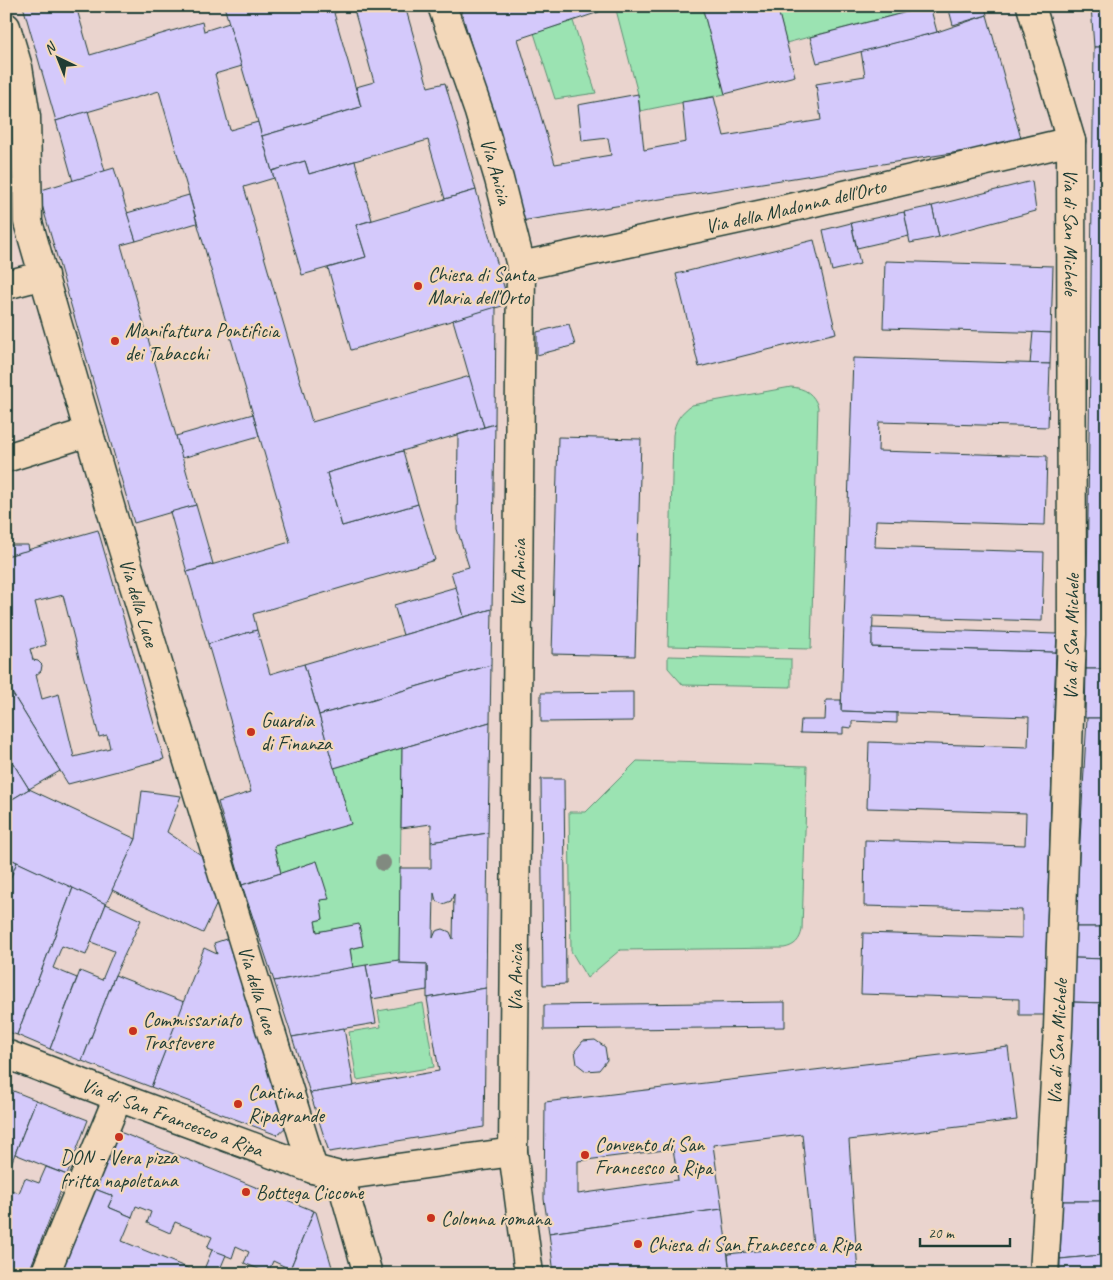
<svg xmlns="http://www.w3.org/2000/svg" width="1113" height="1280" viewBox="0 0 1113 1280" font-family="Caveat,sans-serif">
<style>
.green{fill:#9be3b2;stroke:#5d9073}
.building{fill:#d4c9fb;stroke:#1f3d34;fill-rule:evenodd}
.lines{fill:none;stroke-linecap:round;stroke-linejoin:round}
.minor-casing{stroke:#1f3d34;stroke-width:31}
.minor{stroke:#f3d8ba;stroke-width:28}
.tree{fill:#818a80}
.poi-dot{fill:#c8321e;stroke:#f3d8ba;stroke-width:2}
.labels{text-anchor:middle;stroke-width:4.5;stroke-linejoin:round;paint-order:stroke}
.street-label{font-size:20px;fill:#1f3d34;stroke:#f3d8ba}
.poi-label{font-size:20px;fill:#1f3d34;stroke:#f3d8ba;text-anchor:start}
</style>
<rect width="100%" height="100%" fill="#ead4ce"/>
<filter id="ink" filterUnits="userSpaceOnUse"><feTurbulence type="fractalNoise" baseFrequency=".02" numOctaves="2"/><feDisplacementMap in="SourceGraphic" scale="10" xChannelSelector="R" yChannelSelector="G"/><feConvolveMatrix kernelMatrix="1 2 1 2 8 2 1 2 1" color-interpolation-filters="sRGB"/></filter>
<g filter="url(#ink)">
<g class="green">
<polygon points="615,6 702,6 725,94 640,111 638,94"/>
<polygon points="777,6 930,6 786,43"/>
<polygon points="573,21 596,93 555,99 534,33"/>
<path d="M791 387C805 388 814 394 818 407L811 649 668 646 673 435C675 421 680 413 692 405Z"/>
<polygon points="668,656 791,659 791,687 683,685 668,668"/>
<polygon points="402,748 399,960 353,968 350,949 363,946 359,925 317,932 315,921 323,919 320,900 328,899 317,861 281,873 274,846 350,824 334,768"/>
<path d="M637 761 807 766 802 930C800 940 795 946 784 948L620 950 587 978 571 951 569 812H586Z"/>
<polygon points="423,1003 434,1067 357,1080 349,1032 381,1027 378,1011"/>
</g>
<g class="building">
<polygon points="23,6 76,6 90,55 202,22 204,31 229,23 242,66 215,74 230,130 258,122 274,178 244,187 312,422 470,376 484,427 327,473 342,526 418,504 435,560 253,614 257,630 208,644 187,572 290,542 159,91 56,121"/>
<polygon points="224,6 353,6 353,7 334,13 361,107 262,136"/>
<polygon points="353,6 405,6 428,87 445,83 476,190 445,199 428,140 309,174 305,161 272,171 262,136 361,107 356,87 374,82"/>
<polygon points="460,6 597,6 599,12 518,39 555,164 611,155 608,138 582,141 578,105 638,94 644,150 686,142 682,102 714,97 724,136 821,120 816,84 865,76 861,51 937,32 987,15 1022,142 521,221"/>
<polygon points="702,6 777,6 795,76 725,94"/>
<polygon points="930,6 937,32 817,63 810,37"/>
<polygon points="948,6 985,6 987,15 953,25"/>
<polygon points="1091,6 1107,6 1107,47 1094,47"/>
<polygon points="1094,47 1107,47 1107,669 1086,669"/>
<polygon points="6,74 18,156 13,186 6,188"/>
<polygon points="88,111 105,171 73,181 56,121"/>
<polygon points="305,161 309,174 355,161 372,220 356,225 366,257 302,275 272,171"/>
<polygon points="114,168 136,241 121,245 196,505 134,523 38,191"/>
<polygon points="1032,181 1036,211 939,237 932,206"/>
<polygon points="476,190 509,304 351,350 328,268 366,257 356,225"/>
<polygon points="189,195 197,223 136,241 127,213"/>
<polygon points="932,206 939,237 910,243 904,212"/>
<polygon points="904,212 909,236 857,248 851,223"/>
<polygon points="851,223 860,264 832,271 823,230"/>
<polygon points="814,240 836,333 699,367 676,274"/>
<polygon points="885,261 1053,266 1051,333 883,328"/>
<polygon points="496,307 495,424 484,427 453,320"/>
<polygon points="569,324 575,345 537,355 537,332"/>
<polygon points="1033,332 1051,333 1050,364 1030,364"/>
<polygon points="853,358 1050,364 1048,427 879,422 878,451 1047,456 1045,525 876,520 875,547 1044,552 1042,621 873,616 872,647 1056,652 1044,1015 1019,1015 1019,999 861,994 863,933 1022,938 1022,910 864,906 865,840 1025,845 1026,813 867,808 869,742 1028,747 1029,717 841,711"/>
<polygon points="253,414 259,436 182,458 176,436"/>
<polygon points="495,424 492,609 464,617 451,572 469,567 457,529 458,435"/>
<polygon points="558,437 641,439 635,656 552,654"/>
<polygon points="403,451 418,504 342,526 327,473"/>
<polygon points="196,505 213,564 187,572 170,512"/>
<path d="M98 530 164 759 68 784 6 683V556ZM63 595 99 737 107 735 110 748 74 757 59 694 42 699 36 675 41 671 42 665 38 661 33 660 30 649 46 645 35 602Z"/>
<polygon points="6,545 28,545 29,550 6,556"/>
<polygon points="456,587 464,617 403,635 394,605"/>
<polygon points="492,609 491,665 319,715 304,664"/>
<polygon points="872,628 1057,634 1056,652 872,647"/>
<polygon points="257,630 270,674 304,664 351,824 274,846 281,873 242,885 218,802 251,792 208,644"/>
<polygon points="491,665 490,722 334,768 319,715"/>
<polygon points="1086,669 1107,669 1107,718 1085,718"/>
<polygon points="6,683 60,771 29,789 6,752"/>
<polygon points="633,692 633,721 541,722 541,693"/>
<polygon points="826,700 841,700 841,711 897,713 897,723 852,721 852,728 843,727 843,734 800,733 801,720 825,720"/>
<polygon points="1087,718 1107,718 1107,927 1075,927"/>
<polygon points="490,722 488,833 431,842 431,824 401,828 402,748"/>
<polygon points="6,752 29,789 6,803"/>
<polygon points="541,779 564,779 566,984 543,985"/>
<polygon points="29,789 136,839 106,904 6,857 6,803"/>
<polygon points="142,791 181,796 167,832 204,857 218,901 203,933 112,890 136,839"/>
<path d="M488 833 486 988 427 998V964L399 963 400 868H431V842ZM434 893 436 901 443 904 451 901 454 894 453 939 450 932 443 929 436 931 433 938Z"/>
<polygon points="6,857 17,862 6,889"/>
<polygon points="317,861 329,899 320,900 323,919 315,921 317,932 359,924 363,946 350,949 353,968 274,981 242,885 281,873"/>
<polygon points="17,862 73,888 17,1035 6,1031 6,889"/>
<polygon points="73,888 106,904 86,955 62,946 53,968 77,978 50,1049 17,1035"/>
<polygon points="106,904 141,920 115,975 82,1061 50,1049 80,971 102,980 114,951 91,942"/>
<polygon points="1075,927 1107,927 1107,959 1074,958"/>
<polygon points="229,938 287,1126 277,1135 151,1087 204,948 217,954 214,943"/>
<polygon points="1074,958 1107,959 1107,1003 1071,1002"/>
<polygon points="399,960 399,963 427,964 427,990 372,999 366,965"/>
<polygon points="366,965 376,1023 292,1037 274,981"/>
<polygon points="115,975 184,1002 151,1087 82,1061"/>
<polygon points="486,988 484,1127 329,1152 310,1093 439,1071 427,998"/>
<polygon points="785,1002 785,1027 544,1030 544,1005"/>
<polygon points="1071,1002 1107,1003 1107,1201 1062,1201"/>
<polygon points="344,1028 354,1086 310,1093 292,1037"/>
<polygon points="595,1040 605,1047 607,1060 599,1070 586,1071 577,1064 575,1051 583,1041"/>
<path d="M1008 1047 1017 1120 849 1140 858 1274H730L728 1254 813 1245 802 1134 713 1145 722 1209 549 1233 544 1199 545 1102ZM673 1149 678 1180 578 1194V1161Z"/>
<polygon points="6,1088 36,1100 11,1164 6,1162"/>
<polygon points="36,1100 88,1120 67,1175 15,1154"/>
<polygon points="115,1130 314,1211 290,1269 273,1261 268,1273 244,1263 249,1252 236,1246 232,1258 207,1248 212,1237 175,1222 170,1233 147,1223 151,1212 136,1206 132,1217 108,1207 113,1196 92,1188"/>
<polygon points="46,1167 67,1175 28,1274 6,1274 6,1188 19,1193 25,1178 39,1183"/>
<polygon points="92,1188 113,1196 108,1207 132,1217 122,1241 202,1274 84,1274 59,1264"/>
<polygon points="1062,1201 1103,1201 1102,1255 1060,1259"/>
<polygon points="722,1209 730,1274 554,1274 549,1233"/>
<polygon points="314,1211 316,1212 334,1274 288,1274"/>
<polygon points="212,1250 226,1255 218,1274 202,1274"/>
<polygon points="1102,1255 1107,1256 1107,1274 1060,1274 1060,1259"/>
</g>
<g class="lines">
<g class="minor-casing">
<g id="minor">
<path id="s1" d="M442 6 479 112 499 179 521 266 513 1152 529 1274"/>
<path id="s2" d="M1031 6 1071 141 1072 634 1058 1028 1044 1274"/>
<path id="s3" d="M6 27 18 67 26 117 28 222 114 520 313 1169"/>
<path id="s4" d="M521 266 777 211 1071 141"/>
<polyline points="6,285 44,275"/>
<polyline points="6,458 89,432"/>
<path id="s5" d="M6 1054 118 1097 313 1169 340 1176 513 1152"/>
<polyline points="340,1176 368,1274"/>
<polyline points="45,1274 118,1097"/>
</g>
</g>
<use href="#minor" class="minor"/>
</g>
<circle class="tree" cx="383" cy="863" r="8"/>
</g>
<g class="poi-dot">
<circle cx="418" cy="286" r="5"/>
<circle cx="115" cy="341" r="5"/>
<circle cx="251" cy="732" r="5"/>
<circle cx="133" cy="1031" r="5"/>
<circle cx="238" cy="1104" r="5"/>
<circle cx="119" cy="1137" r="5"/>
<circle cx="585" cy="1155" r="5"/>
<circle cx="246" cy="1192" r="5"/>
<circle cx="431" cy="1218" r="5"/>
<circle cx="638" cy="1244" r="5"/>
</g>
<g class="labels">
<g class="street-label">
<text dy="7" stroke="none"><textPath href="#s1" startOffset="174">Via Anicia</textPath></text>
<text dy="7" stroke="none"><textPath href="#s4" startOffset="281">Via della Madonna dell'Orto</textPath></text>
<text dy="7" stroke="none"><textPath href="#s2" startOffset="232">Via di San Michele</textPath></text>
<text transform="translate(518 573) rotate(-89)" y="7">Via Anicia</text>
<text dy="7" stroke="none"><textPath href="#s3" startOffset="594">Via della Luce</textPath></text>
<text transform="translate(1071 637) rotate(-89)" y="7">Via di San Michele</text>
<text transform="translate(515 978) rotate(-89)" y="7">Via Anicia</text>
<text dy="7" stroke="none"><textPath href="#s3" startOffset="999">Via della Luce</textPath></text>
<text transform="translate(1057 1042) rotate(-87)" y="7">Via di San Michele</text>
<text dy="7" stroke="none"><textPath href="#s5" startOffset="178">Via di San Francesco a Ripa</textPath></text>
</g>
<g class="poi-label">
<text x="428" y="281">Chiesa di Santa<tspan x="428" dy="23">Maria dell'Orto</tspan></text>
<text x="125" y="337">Manifattura Pontificia<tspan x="125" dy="23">dei Tabacchi</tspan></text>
<text x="261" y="727">Guardia<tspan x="261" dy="23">di Finanza</tspan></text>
<text x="143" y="1026">Commissariato<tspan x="143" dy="23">Trastevere</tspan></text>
<text x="248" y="1099">Cantina<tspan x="248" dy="23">Ripagrande</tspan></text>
<text x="595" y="1151">Convento di San<tspan x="595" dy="23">Francesco a Ripa</tspan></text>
<text x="119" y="1164" text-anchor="middle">DON - Vera pizza<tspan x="119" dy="23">fritta napoletana</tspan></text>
<text x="256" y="1199">Bottega Ciccone</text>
<text x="441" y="1225">Colonna romana</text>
<text x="648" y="1251">Chiesa di San Francesco a Ripa</text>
</g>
</g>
<rect width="1113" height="1280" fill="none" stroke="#f3d8ba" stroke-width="25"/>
<rect x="12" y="12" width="1088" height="1255" fill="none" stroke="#1f3d34" stroke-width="2" filter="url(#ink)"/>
<g transform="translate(58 58) rotate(317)" stroke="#f3d8ba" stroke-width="4" paint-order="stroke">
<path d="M0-4L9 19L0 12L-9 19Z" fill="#1f3d34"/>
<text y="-8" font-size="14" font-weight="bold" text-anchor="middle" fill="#1f3d34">N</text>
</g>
<path d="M920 1238v8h90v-8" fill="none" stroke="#1f3d34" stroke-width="2.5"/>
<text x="928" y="1238" font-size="15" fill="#1f3d34" stroke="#f3d8ba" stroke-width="4" paint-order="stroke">20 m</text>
</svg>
